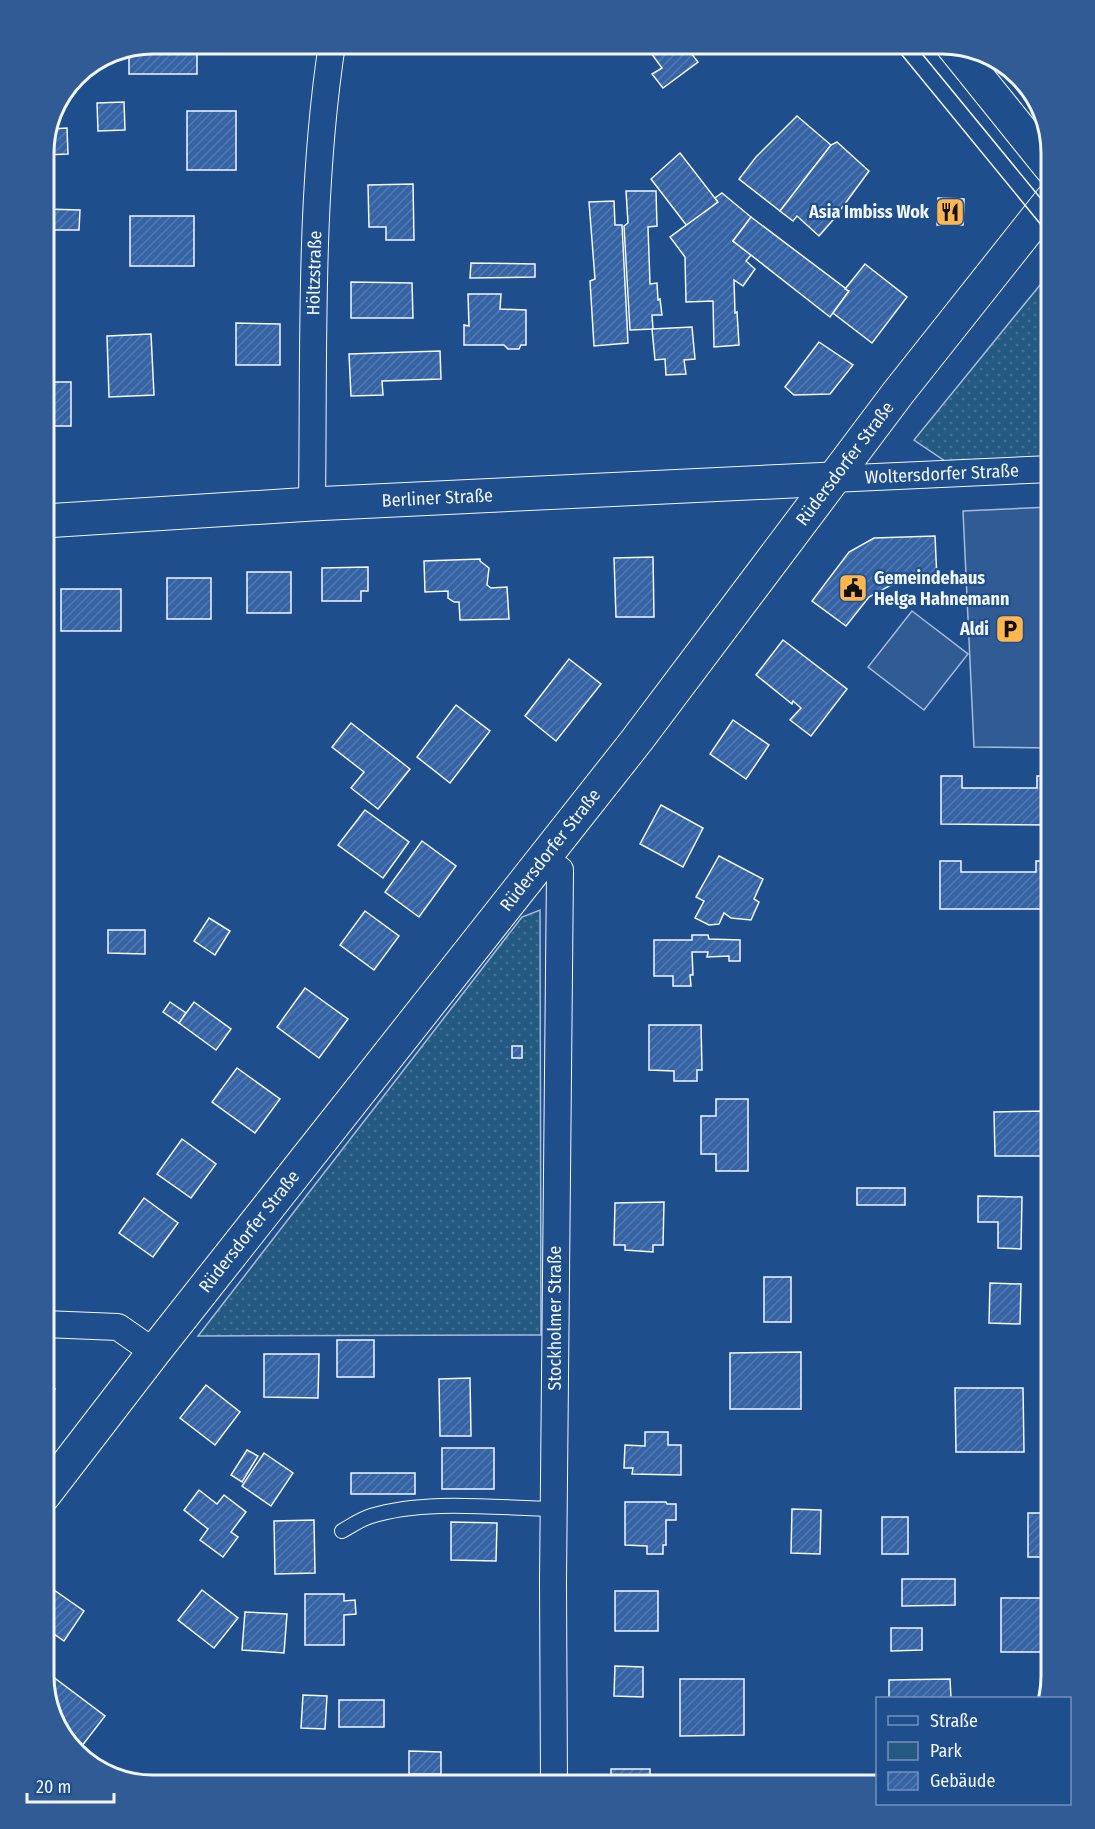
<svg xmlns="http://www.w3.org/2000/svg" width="1095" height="1829" viewBox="0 0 1095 1829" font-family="'Fira Sans Condensed',sans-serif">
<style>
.green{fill:url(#green-dots);stroke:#a8bbd7;stroke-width:1.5}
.parking{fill:#305b95;stroke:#a8bbd7;stroke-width:1.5}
.building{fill:url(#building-hatch);stroke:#f2f6ff;stroke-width:1.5}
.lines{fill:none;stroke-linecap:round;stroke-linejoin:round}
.lane-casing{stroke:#f2f6ff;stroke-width:16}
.street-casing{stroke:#f2f6ff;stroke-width:28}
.secondary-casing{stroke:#f2f6ff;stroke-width:35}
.lane{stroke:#1f4e8c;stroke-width:14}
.street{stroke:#1f4e8c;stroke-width:26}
.secondary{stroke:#1f4e8c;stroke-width:33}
.tram{stroke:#f2f6ff;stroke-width:1.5}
.labels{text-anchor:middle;stroke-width:4.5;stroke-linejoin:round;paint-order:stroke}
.poi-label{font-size:18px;font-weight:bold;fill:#f2f6ff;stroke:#1f4e8c;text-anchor:end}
.street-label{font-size:18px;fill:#f2f6ff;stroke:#1f4e8c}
.rim{fill:none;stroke:#f2f6ff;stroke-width:3}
</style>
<defs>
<pattern id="green-dots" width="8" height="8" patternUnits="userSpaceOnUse" patternTransform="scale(1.5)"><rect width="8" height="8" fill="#245a82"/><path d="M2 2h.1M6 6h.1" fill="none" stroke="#447295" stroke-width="1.8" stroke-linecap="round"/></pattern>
<pattern id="building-hatch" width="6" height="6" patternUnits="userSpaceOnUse" patternTransform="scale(1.5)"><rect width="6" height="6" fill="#3563a3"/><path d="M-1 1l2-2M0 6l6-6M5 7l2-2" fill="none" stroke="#537ab1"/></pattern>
</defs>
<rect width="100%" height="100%" fill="#1f4e8c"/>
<g class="green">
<polygon points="1040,285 1051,287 1051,463 948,463 914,440"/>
<polygon points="540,910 541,1335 198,1336 522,917"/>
</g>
<g class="parking">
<polygon points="1051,507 1051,748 974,747 963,511"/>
<polygon points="912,611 968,654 924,710 868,667"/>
</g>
<g class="building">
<polygon points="155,44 197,44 197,74 129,74 129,48"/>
<polygon points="664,44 693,44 687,48 698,62 663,88 652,74 662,68 651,53"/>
<polygon points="124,102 125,130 98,131 97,103"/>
<rect x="187" y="111" width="49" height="59"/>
<polygon points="797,116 831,145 780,211 739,179 756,157"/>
<polygon points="67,128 68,154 44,155 44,146 51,129"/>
<polygon points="837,142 869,171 833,220 819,236 797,216 793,221 780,211 831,145"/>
<polygon points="680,153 718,202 687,226 651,179"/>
<polygon points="413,184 414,240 386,240 386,227 369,227 368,185"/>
<polygon points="626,191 656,191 657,226 648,227 650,284 657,283 658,300 660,299 662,315 652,315 653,329 630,330 624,226 628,223"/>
<polygon points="722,193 751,217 733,241 751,255 746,261 755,269 743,286 734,280 735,313 737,312 739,345 714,347 713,301 686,302 685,257 670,237 718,202 715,198"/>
<polygon points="938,198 964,199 963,225 937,225"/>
<polygon points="614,201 615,225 622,225 628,343 594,346 590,281 595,279 589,202"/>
<polygon points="45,209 80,210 79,230 45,230"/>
<rect x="130" y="216" width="64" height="50"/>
<polygon points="751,217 849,291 830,317 733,241"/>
<polygon points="471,263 535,264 535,277 470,278"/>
<polygon points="865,264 907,297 872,343 833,313 849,291 845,289"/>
<polygon points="351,282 412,283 413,318 351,318"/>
<polygon points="468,294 501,294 500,309 526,310 526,345 521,345 519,349 508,349 504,345 464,345 464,325 469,326"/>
<polygon points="236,323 280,324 280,365 236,365"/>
<polygon points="692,327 695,359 684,360 686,374 666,375 665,359 655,360 652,329"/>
<polygon points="151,334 154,395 109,397 107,336"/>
<polygon points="819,342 853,365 830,394 794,395 785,387"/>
<polygon points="440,351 441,379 382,381 383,395 351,396 349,354"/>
<rect x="44" y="382" width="27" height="44"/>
<polygon points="935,536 937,579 900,580 869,597 846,626 812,601 849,552 874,538"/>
<polygon points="653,557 654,617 616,617 614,558"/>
<polygon points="480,559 480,561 489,568 487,585 491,588 507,587 509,619 460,620 459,602 454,602 448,598 448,591 425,592 424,561"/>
<polygon points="368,567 368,591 361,591 361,601 322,601 322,568"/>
<rect x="247" y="572" width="44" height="41"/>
<rect x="167" y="578" width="44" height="41"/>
<rect x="61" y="589" width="60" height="42"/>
<polygon points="783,640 847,689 811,736 790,720 801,708 793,701 792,704 756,675"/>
<polygon points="569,659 601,684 556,741 525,716"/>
<polygon points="456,705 490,731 450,783 417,757"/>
<polygon points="733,720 769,745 746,779 710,754"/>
<polygon points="351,723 410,769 378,809 351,788 364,772 332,747"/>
<polygon points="941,776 962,776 962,788 1037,788 1037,776 1051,776 1051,825 941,824"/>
<polygon points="661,805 703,828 683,867 640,844"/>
<polygon points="365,810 409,842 383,878 338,845"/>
<polygon points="422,841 456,866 419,917 385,892"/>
<polygon points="719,856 763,879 754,899 759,902 751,920 731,918 724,913 719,924 709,925 695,918 704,901 696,897"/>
<polygon points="940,861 961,861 961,872 1036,872 1036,861 1051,861 1051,909 940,909"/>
<polygon points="365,911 399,936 374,970 340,945"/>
<polygon points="209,918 230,931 215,955 194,941"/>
<polygon points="108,930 145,930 145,954 108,953"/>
<polygon points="692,935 708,935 709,939 740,940 740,961 729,961 729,956 707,957 708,952 692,952 693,975 690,975 691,986 673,986 673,976 654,976 654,940 692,940"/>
<polygon points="305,988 348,1019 319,1058 277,1027"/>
<polygon points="170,1002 186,1013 179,1023 163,1012"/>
<polygon points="194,1002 231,1029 216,1050 179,1023"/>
<polygon points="649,1025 701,1025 702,1070 697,1070 697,1081 674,1081 674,1071 649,1070"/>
<rect x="512" y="1046" width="10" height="12"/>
<polygon points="237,1068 280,1099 255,1133 212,1102"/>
<polygon points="716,1099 748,1099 748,1171 716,1171 716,1154 701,1154 701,1116 716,1116"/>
<polygon points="1051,1111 1051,1156 995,1156 994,1112"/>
<polygon points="182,1139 216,1164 191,1198 157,1174"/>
<rect x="857" y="1188" width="48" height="17"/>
<polygon points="978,1196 1022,1197 1021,1249 998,1248 998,1222 978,1222"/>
<polygon points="144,1198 178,1223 153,1257 119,1233"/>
<polygon points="664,1202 663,1245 653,1245 653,1252 625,1250 625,1245 614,1245 615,1203"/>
<rect x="764" y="1277" width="27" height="45"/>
<polygon points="990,1283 1021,1284 1020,1324 989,1323"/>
<rect x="337" y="1340" width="37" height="37"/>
<polygon points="801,1352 801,1409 730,1409 730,1353"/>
<polygon points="264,1354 319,1354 318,1398 264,1397"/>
<polygon points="470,1378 471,1436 440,1436 439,1379"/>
<polygon points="44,1381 55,1389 44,1406"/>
<polygon points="206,1385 240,1412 215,1445 180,1418"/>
<polygon points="955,1388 1023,1388 1024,1452 956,1452"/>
<polygon points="645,1432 668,1432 668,1445 681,1445 681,1475 632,1474 633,1468 624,1468 625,1445 645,1446"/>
<rect x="442" y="1448" width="52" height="41"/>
<polygon points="247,1450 258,1456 242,1482 231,1475"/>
<polygon points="264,1453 293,1473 271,1506 242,1486"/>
<rect x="351" y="1473" width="64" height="21"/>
<polygon points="199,1490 217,1504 224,1495 246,1512 231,1532 238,1537 223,1557 200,1540 208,1529 184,1510"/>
<polygon points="625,1502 666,1502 667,1504 676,1504 676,1520 666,1520 666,1545 663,1545 663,1554 647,1554 647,1546 625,1545"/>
<polygon points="792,1509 821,1510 820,1554 791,1553"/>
<rect x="1028" y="1513" width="23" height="44"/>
<rect x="882" y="1517" width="26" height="37"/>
<polygon points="314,1520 315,1573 275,1574 274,1521"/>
<polygon points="451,1522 497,1523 496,1561 451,1560"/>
<polygon points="902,1579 955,1579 955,1605 902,1606"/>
<polygon points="54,1590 84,1611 64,1641 44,1627 44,1605"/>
<polygon points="202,1590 238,1618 214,1648 178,1620"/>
<rect x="615" y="1591" width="43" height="40"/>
<polygon points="305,1594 344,1594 344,1601 355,1600 356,1614 344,1615 344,1645 305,1645"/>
<rect x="1001" y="1598" width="50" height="54"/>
<polygon points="245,1612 287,1614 284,1653 242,1650"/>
<polygon points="891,1628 922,1628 922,1650 891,1651"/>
<polygon points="615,1666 643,1667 643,1697 614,1696"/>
<polygon points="44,1670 105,1716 78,1751 55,1724"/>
<polygon points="680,1679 744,1679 744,1735 680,1736"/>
<polygon points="950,1679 951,1698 889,1698 889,1680"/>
<polygon points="303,1695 327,1696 325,1729 301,1728"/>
<rect x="339" y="1700" width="45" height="27"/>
<polygon points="409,1751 441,1752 441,1774 409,1774"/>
<rect x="611" y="1769" width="39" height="16"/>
<rect x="451" y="1775" width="53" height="10"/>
</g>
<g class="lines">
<g class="lane-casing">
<path id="lane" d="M342 1531C351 1526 361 1519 371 1516 426 1499 496 1508 553 1509"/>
</g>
<g class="street-casing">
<g id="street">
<path id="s1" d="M832 479 1051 469"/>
<path id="s2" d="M312 504C314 351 309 195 332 44"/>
<polyline points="544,858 560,870 553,1581 554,1785"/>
<polyline points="44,1324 118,1327 154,1352"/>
</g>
</g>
<g class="secondary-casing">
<g id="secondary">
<polyline points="952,45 1051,168"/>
<path id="s3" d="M44 521 312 504 832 479"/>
<path id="s4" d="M44 1495 154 1352 637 740 898 393 1051 200"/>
</g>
</g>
<use href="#lane" class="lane"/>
<use href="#street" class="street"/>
<use href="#secondary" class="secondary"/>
<g class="tram">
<polyline points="893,44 1051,237"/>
<polyline points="914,44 1051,211"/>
</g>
</g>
<defs>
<g id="restaurant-square" transform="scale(1.5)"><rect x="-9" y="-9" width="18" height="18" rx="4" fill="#ffb74d" stroke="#1f4e8c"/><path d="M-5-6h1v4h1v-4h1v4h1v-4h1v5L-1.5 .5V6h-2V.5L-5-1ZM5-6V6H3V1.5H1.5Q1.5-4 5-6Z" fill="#111"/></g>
<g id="civic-square" transform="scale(1.5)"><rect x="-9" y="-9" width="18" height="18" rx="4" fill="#ffb74d" stroke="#1f4e8c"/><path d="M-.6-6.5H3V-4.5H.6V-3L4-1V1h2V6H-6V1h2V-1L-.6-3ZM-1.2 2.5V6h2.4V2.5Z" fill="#111"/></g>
<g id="parking-square" transform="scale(1.5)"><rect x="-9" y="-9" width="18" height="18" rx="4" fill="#ffb74d" stroke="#1f4e8c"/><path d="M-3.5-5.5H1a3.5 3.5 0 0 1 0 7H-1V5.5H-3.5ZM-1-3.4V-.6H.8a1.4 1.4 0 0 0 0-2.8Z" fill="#111"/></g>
</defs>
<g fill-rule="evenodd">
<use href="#restaurant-square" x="950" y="212"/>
<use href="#civic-square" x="853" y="588"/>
<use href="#parking-square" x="1010" y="629"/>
</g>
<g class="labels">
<g class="poi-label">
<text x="929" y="218">Asia Imbiss Wok</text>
<text x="874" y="584" text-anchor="start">Gemeindehaus<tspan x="874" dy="21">Helga Hahnemann</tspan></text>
<text x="989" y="635">Aldi</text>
</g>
<g class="street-label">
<text dy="6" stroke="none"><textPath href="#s2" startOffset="231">Höltzstraße</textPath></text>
<text dy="6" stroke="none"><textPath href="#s4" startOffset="1306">Rüdersdorfer Straße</textPath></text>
<text dy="6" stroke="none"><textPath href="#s1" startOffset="110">Woltersdorfer Straße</textPath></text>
<text dy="6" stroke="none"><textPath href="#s3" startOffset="394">Berliner Straße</textPath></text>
<text dy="6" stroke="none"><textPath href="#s4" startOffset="820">Rüdersdorfer Straße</textPath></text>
<text dy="6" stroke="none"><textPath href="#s4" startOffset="334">Rüdersdorfer Straße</textPath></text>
<text transform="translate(555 1318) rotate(-90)" y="6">Stockholmer Straße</text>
</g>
</g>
<path d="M0 0H1095V1829H0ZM153 54H942A99 99 0 0 1 1041 153V1676A99 99 0 0 1 942 1775H153A99 99 0 0 1 54 1676V153A99 99 0 0 1 153 54Z" fill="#305b95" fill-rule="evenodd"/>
<path class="rim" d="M153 54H942A99 99 0 0 1 1041 153V1676A99 99 0 0 1 942 1775H153A99 99 0 0 1 54 1676V153A99 99 0 0 1 153 54Z"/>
<rect x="876" y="1697" width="195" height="108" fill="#1f4e8c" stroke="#7391ba" stroke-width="1.5"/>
<rect x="888" y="1716" width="30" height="9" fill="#1f4e8c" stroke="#7391ba" stroke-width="1.5"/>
<text x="930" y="1727" font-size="18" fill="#f2f6ff">Straße</text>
<rect x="888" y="1742" width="30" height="18" fill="#245a82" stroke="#7391ba" stroke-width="1.5"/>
<text x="930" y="1757" font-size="18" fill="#f2f6ff">Park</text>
<rect x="888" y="1772" width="30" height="18" fill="url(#building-hatch)" stroke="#7391ba" stroke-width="1.5"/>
<text x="930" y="1787" font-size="18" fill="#f2f6ff">Gebäude</text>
<path d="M27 1793v9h87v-9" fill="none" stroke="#f2f6ff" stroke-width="3"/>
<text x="36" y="1793" font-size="18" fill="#f2f6ff" stroke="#1f4e8c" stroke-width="4.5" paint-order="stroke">20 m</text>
</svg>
